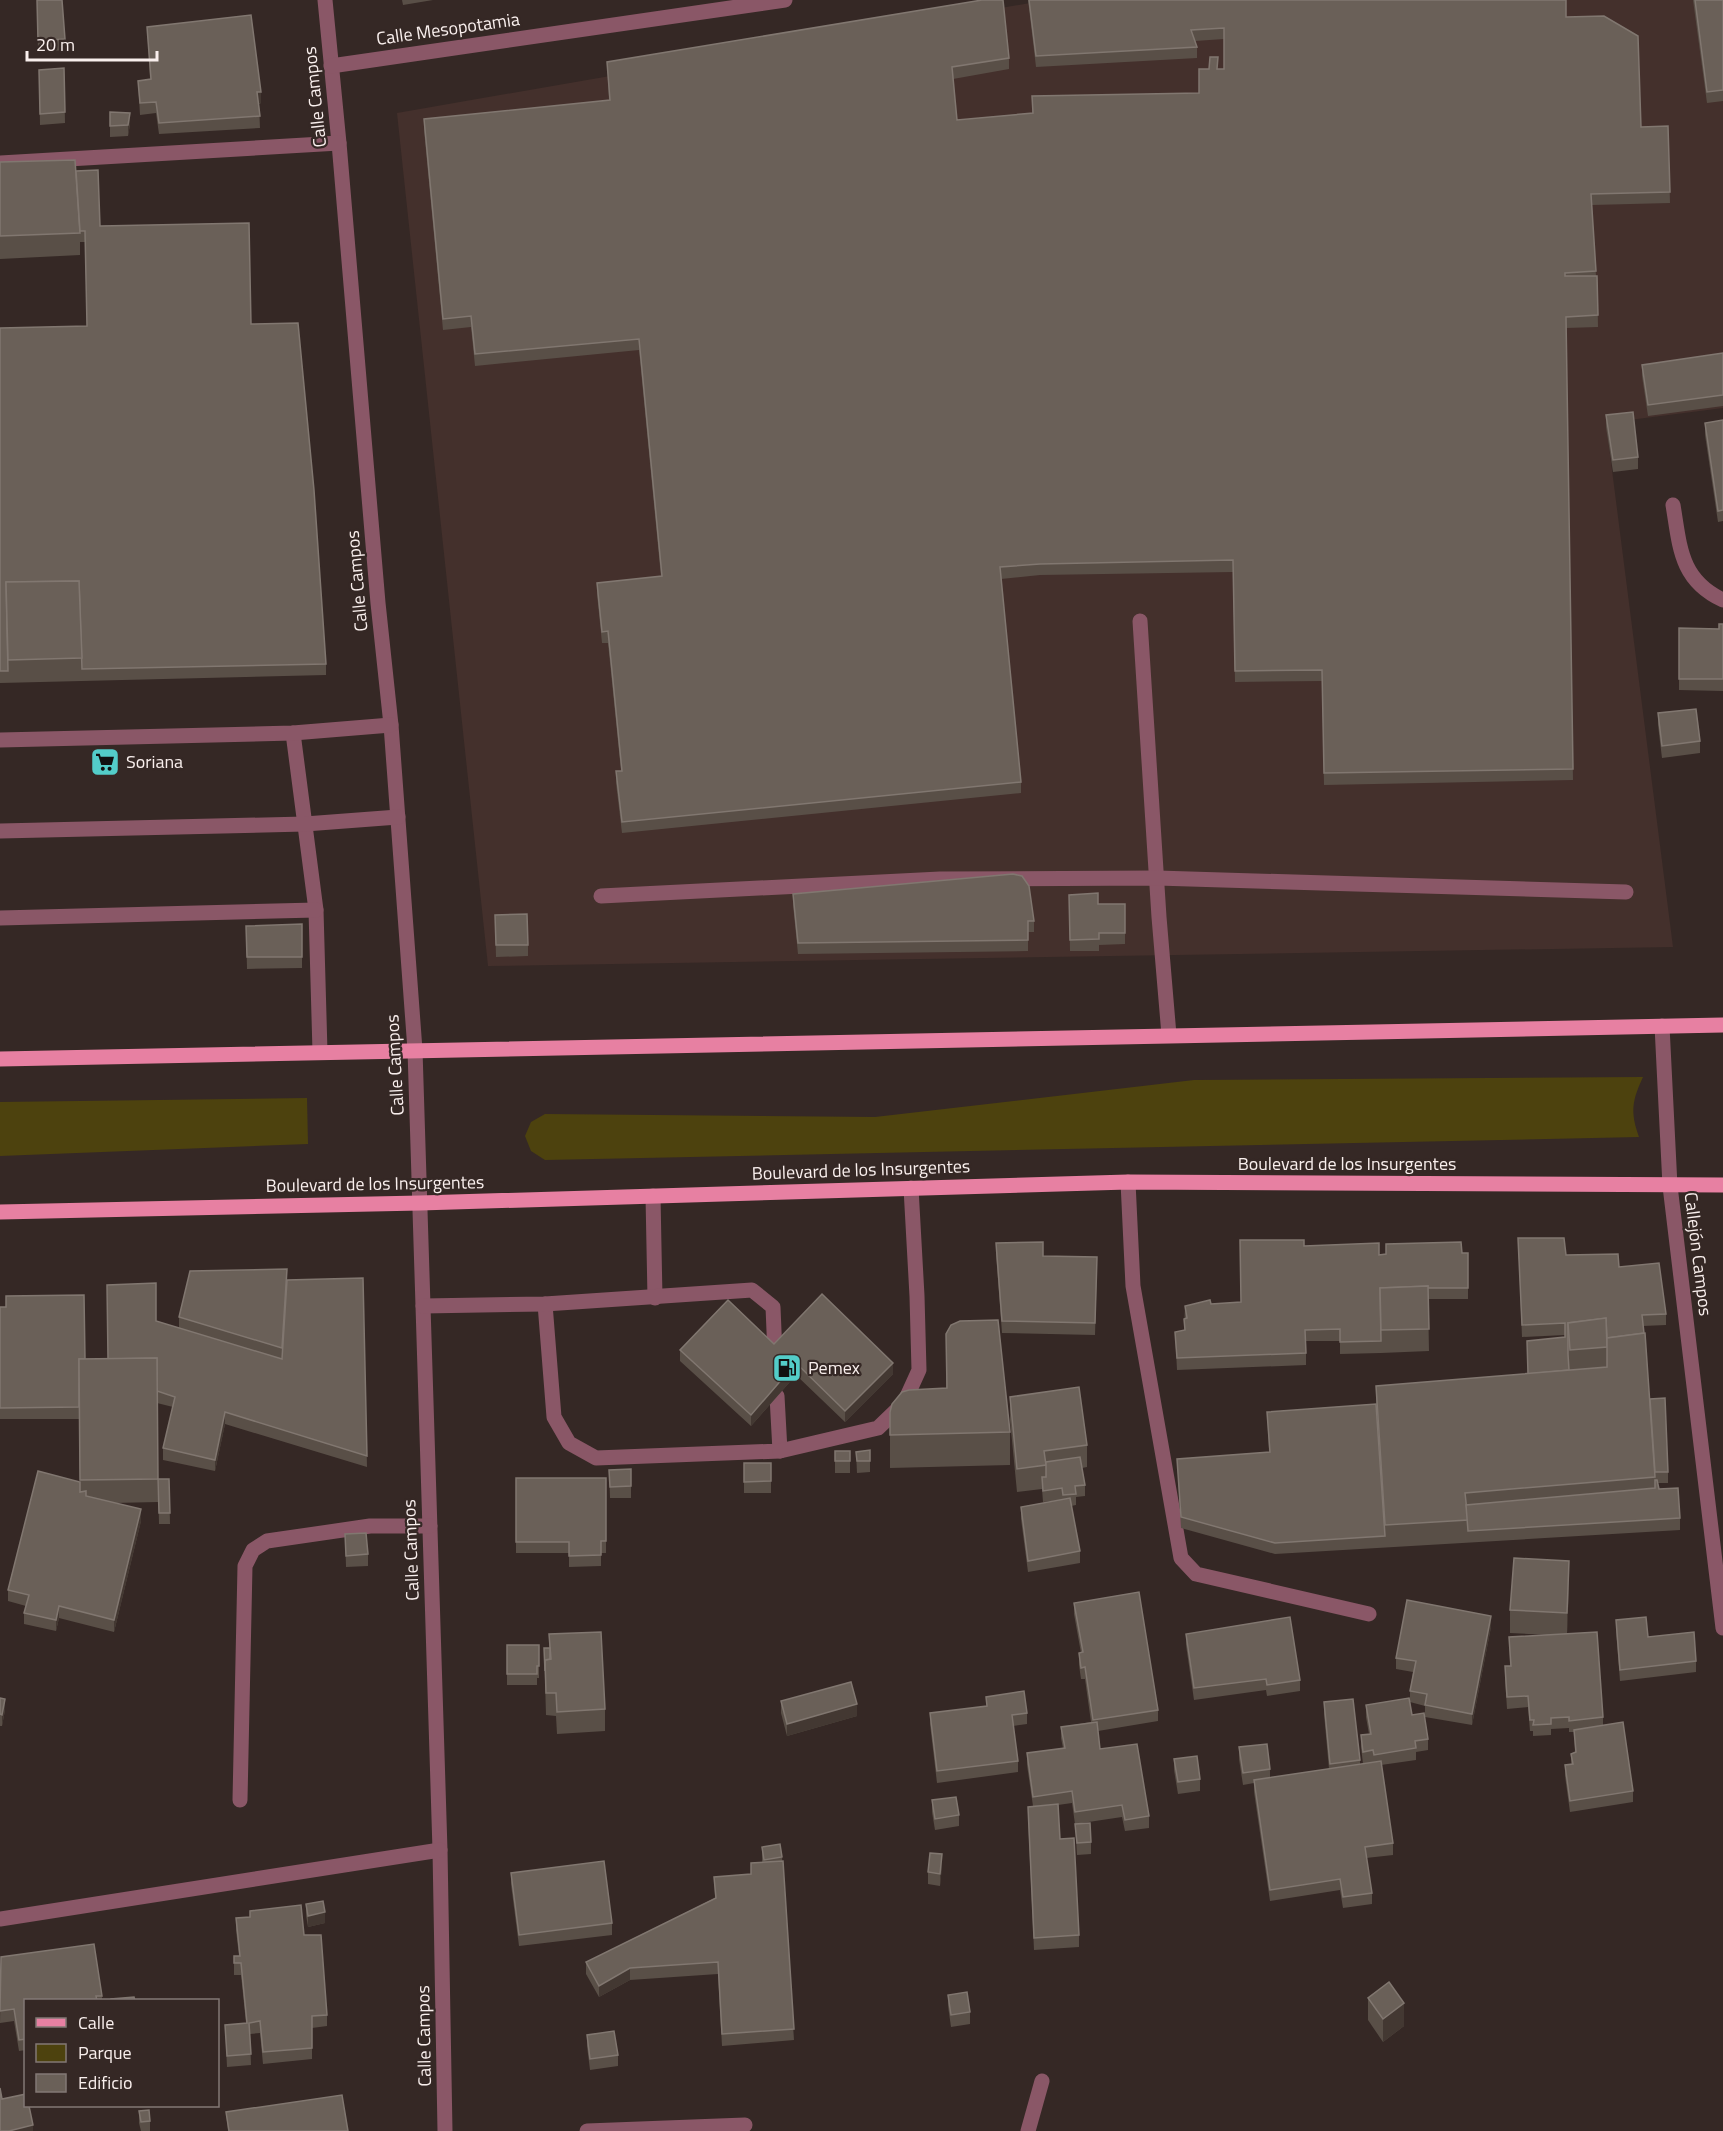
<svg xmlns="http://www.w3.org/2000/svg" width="1723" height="2131" viewBox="0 0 1723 2131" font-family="'Titillium Web',sans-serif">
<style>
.built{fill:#44302c}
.green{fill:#4d420e}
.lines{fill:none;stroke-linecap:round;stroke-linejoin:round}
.minor{stroke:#8a5767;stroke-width:15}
.major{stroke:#e780a2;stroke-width:15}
.wall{fill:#594f47}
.shaded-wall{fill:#433832}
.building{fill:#6a6058;stroke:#817770;stroke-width:1.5}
.labels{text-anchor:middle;stroke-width:4.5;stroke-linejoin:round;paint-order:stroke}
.street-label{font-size:18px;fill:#f9efed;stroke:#352825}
.poi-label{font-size:18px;fill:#f9efed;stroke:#352825;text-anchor:start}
</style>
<rect width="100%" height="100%" fill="#352825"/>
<polygon class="built" points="1047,0 1723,0 1723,408 1606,423 1673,947 488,966 397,113"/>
<g class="green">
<path d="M1643 1077C1632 1101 1630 1112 1639 1137L545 1160 531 1151 525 1136 531 1122 545 1114 875 1117 1194 1080Z"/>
<polygon points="307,1098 308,1144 0,1156 0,1102"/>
</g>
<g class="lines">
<g class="minor">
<polyline points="325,0 339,143 378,603 391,725 415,1050 440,1850 445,2131"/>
<polyline points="331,66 785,0"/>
<polyline points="0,163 339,143"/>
<path d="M1673 505C1680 547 1680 580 1723 600"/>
<polyline points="1140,621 1159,917 1169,1035"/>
<polyline points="293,733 316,910 320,1052"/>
<polyline points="0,740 293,733 391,725"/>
<polyline points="0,831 305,824 398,817"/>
<polyline points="601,896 940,879 1157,878 1626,892"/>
<polyline points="0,918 316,910"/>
<polyline points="1662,1026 1670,1186 1723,1628"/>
<polyline points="1128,1182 1133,1286 1181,1558 1196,1574 1369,1614"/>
<polyline points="653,1196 655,1298"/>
<polyline points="545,1304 554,1417 569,1443 596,1458 780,1451 777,1396"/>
<polyline points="423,1306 545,1304 752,1290 773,1307 775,1355"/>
<polyline points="780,1451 878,1428 904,1403 919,1370 917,1296 911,1188"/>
<polyline points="240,1800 245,1566 253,1550 267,1541 370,1526 430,1526"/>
<polyline points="0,1919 440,1850"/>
<polyline points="587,2131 745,2125"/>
<polyline points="1028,2131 1042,2081"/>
</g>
<g class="major">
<polyline points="0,1059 1723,1025"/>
<polyline points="0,1212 420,1203 1128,1182 1723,1185"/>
</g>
</g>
<g class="wall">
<polygon points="37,0 65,39 65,50 38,52"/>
<polygon points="402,0 433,0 403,5"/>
<polygon points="1028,0 1566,0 1566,17 1641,127 1668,126 1670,203 1592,205 1596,276 1597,276 1598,327 1566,328 1573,780 1324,785 1322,681 1235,682 1233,572 1040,575 1001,579 1021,782 1021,793 622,833 616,783 616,771 621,771 608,643 602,643 597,594 597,583 661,577 639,350 475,366 471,327 443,330 424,130 424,119 609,101 607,62 1009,58 1009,69 953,79 957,120 1032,113 1032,96 1199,93 1218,69 1224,69 1224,39 1195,41 1197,47 1197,58 1036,67"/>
<polygon points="1693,0 1723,0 1723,101 1707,103"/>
<polygon points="147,27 261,103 259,104 260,128 159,134 156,113 140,115 138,81 150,79"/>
<polygon points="64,68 65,123 40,125 39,70"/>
<polygon points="130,124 128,136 110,137 110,126"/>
<polygon points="0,162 76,171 100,226 251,324 326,664 326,675 0,683 0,328 87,326 85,242 80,242 80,255 0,259"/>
<polygon points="1723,353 1723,406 1648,416 1642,376 1642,365"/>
<polygon points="1606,415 1638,457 1638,469 1613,472 1606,427"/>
<polygon points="1723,420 1723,521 1718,522 1705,435 1705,423"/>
<polygon points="1723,624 1723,691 1679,690 1679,628 1719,629"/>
<polygon points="1658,713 1700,741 1700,753 1662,758 1658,725"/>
<polygon points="793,894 1034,921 1034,932 1028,932 1028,951 798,954 793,905"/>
<polygon points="1069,895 1098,904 1125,904 1125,944 1099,945 1099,951 1070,951"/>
<polygon points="495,915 528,945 528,956 496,957"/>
<polygon points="302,924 302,968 247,969 246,926"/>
<polygon points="1518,1238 1566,1255 1619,1267 1666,1314 1666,1325 1643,1326 1650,1403 1668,1472 1668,1483 1658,1483 1659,1489 1680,1518 1680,1530 1275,1554 1181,1528 1177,1459 1269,1452 1267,1412 1376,1404 1376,1386 1527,1374 1565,1337 1565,1335 1522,1337"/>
<polygon points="996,1243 1043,1256 1097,1269 1095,1335 1002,1333 996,1254"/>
<polygon points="1304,1246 1379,1255 1468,1253 1468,1299 1428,1299 1429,1351 1381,1353 1381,1352 1381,1353 1340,1354 1340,1341 1306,1341 1306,1365 1177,1370 1175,1332 1184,1331 1185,1306 1241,1302"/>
<polygon points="363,1278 367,1467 225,1424 215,1471 163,1460 163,1448 173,1407 157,1403 158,1502 113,1503 141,1521 114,1632 59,1618 56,1631 24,1624 24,1613 26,1606 8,1601 8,1590 80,1482 79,1419 0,1419 0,1307 85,1359 108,1359 156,1321 179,1328 179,1317 287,1280"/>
<polygon points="946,1334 1010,1432 1010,1465 890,1468 890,1412 946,1388"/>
<polygon points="774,1344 893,1374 845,1422 796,1375 751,1426 680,1361 680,1350"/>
<polygon points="1010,1397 1087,1445 1087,1467 1082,1468 1085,1485 1085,1496 1076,1497 1076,1505 1071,1506 1080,1551 1080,1563 1028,1572 1021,1519 1021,1507 1062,1500 1043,1502 1042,1489 1017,1492 1010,1420"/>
<polygon points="870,1450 870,1472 857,1473 856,1452"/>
<rect x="835" y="1451" width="15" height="22"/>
<rect x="744" y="1463" width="27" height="30"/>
<polygon points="631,1469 631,1498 610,1498 609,1470"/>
<polygon points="516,1478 606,1478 606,1553 601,1553 601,1566 569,1567 569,1553 516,1553"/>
<polygon points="158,1479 169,1479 170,1524 159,1524"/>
<polygon points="345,1534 368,1554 368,1566 346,1567"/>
<polygon points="1569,1584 1567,1634 1603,1717 1603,1725 1633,1791 1633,1802 1570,1812 1565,1776 1565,1765 1571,1764 1571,1754 1575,1753 1574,1732 1569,1732 1569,1728 1551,1729 1551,1735 1533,1736 1533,1731 1530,1731 1528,1707 1507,1709 1505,1678 1505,1666 1510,1666 1509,1637 1547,1635 1510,1633 1510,1610"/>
<polygon points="1074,1603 1158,1710 1158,1721 1098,1731 1100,1749 1149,1816 1149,1828 1125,1831 1122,1817 1075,1824 1072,1803 1058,1805 1060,1839 1079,1935 1079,1947 1034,1950 1028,1818 1028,1807 1033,1806 1027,1765 1027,1753 1063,1748 1061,1738 1061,1727 1091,1722 1085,1679 1081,1679 1079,1665 1079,1653 1081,1653 1074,1614"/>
<polygon points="1616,1620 1696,1661 1696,1672 1620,1681 1616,1631"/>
<polygon points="1491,1627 1472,1725 1425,1717 1425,1706 1410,1702 1412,1715 1428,1739 1428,1750 1416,1752 1416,1760 1381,1765 1393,1843 1393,1855 1366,1858 1372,1893 1372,1904 1343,1908 1340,1890 1270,1901 1254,1792 1254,1783 1243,1785 1239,1759 1239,1747 1270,1769 1270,1778 1329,1769 1324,1714 1324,1702 1360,1760 1360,1764 1373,1762 1363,1764 1361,1747 1361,1735 1369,1734 1366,1717 1366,1705 1410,1700 1410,1691 1413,1672 1396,1669 1396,1658"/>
<polygon points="549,1634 605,1709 605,1731 557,1734 556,1716 546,1715 544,1648 549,1648"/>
<polygon points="1186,1634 1300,1680 1300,1691 1267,1696 1266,1690 1194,1700 1186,1645"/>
<polygon points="507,1645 539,1645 539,1678 537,1678 537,1685 507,1685"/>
<polygon points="0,1698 5,1710 2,1726 0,1726"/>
<polygon points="781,1701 857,1716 787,1736 781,1713"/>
<polygon points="930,1713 1027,1713 1027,1724 1013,1726 1018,1761 1018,1772 937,1783 930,1724"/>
<polygon points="1174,1759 1200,1779 1200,1791 1178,1794 1174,1770"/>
<polygon points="932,1800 959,1815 959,1826 935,1830 932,1812"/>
<polygon points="1075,1824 1091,1842 1091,1854 1077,1855"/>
<polygon points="762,1847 782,1857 794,2040 722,2046 718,1974 630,1980 599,1997 586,1974 586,1962 715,1898 714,1877 751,1874 751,1863 762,1862"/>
<polygon points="942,1866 940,1886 928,1884 928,1872"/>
<polygon points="511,1873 612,1923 612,1935 519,1946 511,1884"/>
<polygon points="306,1904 325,1923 308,1927 306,1915"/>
<polygon points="236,1918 304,1935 327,2015 327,2026 312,2028 312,2059 263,2064 260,2033 250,2034 251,2065 227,2067 225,2025 246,2023 241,1975 234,1975 234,1956 239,1956 236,1930"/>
<polygon points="1,1957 102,1996 102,2001 26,2001 26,2050 19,2051 14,2021 0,2023"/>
<polygon points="948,1995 970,2012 970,2024 951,2027 948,2006"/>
<polygon points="1368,1998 1404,2026 1383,2042 1368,2020"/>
<polygon points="587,2035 618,2055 618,2066 590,2070 587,2046"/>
<polygon points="139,2111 150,2121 150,2131 141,2131 139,2123"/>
<polygon points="226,2112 348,2131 228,2131"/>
</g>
<g class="shaded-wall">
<polygon points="257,92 261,92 261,103 257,104"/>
<polygon points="130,113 130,124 128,136 128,125"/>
<polygon points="796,1363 796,1375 751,1426 751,1415"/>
<polygon points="893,1363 893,1374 845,1422 845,1411"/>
<polygon points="225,1412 225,1424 215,1471 215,1460"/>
<polygon points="141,1509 141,1521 114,1632 114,1620"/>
<polygon points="1569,1561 1569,1584 1567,1636 1567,1613"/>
<polygon points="59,1606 59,1618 56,1631 56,1620"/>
<polygon points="1491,1616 1491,1627 1472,1725 1472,1714"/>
<polygon points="5,1699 5,1710 2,1726 2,1715"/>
<polygon points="857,1704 857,1716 787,1736 787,1724"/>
<polygon points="942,1854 942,1866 940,1886 940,1874"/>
<polygon points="325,1912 325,1923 308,1927 308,1916"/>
<polygon points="630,1968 630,1980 599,1997 599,1986"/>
<polygon points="1404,2003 1404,2026 1383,2042 1383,2019"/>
<polygon points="33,2125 33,2131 9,2131"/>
</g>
<g class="building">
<polygon points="37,0 62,0 65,39 38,41"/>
<polygon points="982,0 1003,0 1009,58 952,67 957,120 1033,113 1032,96 1199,93 1199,69 1209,69 1210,57 1218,57 1217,69 1224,69 1224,28 1191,30 1197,47 1036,56 1029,0 1566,0 1566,17 1604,16 1638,36 1641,127 1668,126 1670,192 1591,194 1596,271 1565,273 1565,276 1597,276 1598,315 1566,317 1573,769 1324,773 1322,670 1235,671 1233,560 1040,564 1000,567 1021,782 622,822 616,771 622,771 608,631 602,632 597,583 662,576 639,339 475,354 471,316 443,319 424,119 610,100 607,62"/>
<polygon points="1695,0 1723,0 1723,90 1707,92"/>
<polygon points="251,15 261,92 257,92 260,116 159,123 156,102 140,103 138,81 151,79 147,27"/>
<polygon points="64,68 65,112 40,114 39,70"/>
<polygon points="110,112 130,113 128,125 110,126"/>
<polygon points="75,160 80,233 0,236 0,162"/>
<polygon points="98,170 100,226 249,223 251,324 298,323 314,490 326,664 82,669 79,581 6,582 8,671 0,671 0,328 87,326 85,231 80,231 76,171"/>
<polygon points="1723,353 1723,395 1648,405 1642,365"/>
<polygon points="1633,412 1638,457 1613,460 1606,415"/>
<polygon points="1723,420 1723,510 1718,511 1705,423"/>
<polygon points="79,581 82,658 8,660 6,582"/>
<polygon points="1719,624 1723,624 1723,679 1679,679 1679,628 1719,629"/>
<polygon points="1696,709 1700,741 1662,746 1658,713"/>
<polygon points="1013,874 1022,876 1029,886 1034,921 1028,921 1028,940 798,943 793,894"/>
<polygon points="1098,893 1098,904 1125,904 1125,933 1099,933 1099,939 1070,940 1069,895"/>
<polygon points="527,914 528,945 496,945 495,915"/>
<polygon points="302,924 302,957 247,957 246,926"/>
<polygon points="1518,1238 1564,1238 1566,1255 1618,1254 1619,1267 1659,1263 1666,1314 1642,1315 1644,1333 1607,1338 1606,1318 1568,1323 1568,1354 1569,1370 1528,1374 1527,1341 1565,1337 1565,1323 1522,1325"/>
<polygon points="1240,1240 1304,1240 1304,1246 1379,1243 1379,1255 1386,1254 1386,1244 1461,1242 1462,1253 1468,1253 1468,1288 1428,1288 1428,1286 1380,1288 1381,1341 1340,1342 1340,1329 1305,1330 1306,1353 1177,1358 1175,1332 1185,1330 1184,1319 1187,1318 1185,1306 1210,1300 1211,1304 1241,1302"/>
<polygon points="1043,1242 1043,1256 1097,1257 1095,1323 1002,1321 996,1243"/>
<polygon points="287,1269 282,1348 179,1317 190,1271"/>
<polygon points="363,1278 367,1456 225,1412 215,1460 163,1448 175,1397 157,1391 157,1358 108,1359 107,1285 156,1283 156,1321 282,1359 287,1280"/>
<polygon points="1428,1286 1429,1329 1381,1330 1380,1288"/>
<polygon points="822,1294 893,1363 845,1411 796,1363 751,1415 680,1350 728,1300 774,1344"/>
<polygon points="84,1295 85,1359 79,1359 79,1407 0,1408 0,1307 6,1307 6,1296"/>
<polygon points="1606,1318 1607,1347 1570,1350 1568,1323"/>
<polygon points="998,1320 1010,1432 890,1435 890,1412 892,1404 902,1392 909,1390 947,1388 946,1334 951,1325 960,1321"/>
<polygon points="1645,1333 1655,1477 1465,1493 1468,1520 1385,1525 1376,1386 1607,1367 1607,1338"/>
<polygon points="157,1358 158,1479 80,1480 79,1359"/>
<polygon points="1079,1387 1087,1445 1044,1451 1046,1465 1017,1469 1010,1397"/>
<polygon points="1665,1398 1668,1472 1655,1472 1650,1399"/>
<polygon points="1376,1404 1385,1536 1275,1543 1181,1517 1177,1459 1270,1452 1267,1412"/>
<polygon points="870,1450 870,1461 857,1461 856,1452"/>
<rect x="835" y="1451" width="15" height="10"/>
<polygon points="1080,1457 1085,1485 1075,1486 1076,1494 1063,1495 1062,1488 1043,1491 1042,1477 1046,1477 1046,1462"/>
<polygon points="744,1463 771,1463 771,1481 744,1482"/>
<polygon points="631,1469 631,1486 610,1487 609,1470"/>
<polygon points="38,1471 80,1482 80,1492 86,1491 86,1496 141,1509 114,1620 59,1606 56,1620 24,1613 29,1595 8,1590"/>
<polygon points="516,1478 606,1478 606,1541 601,1541 601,1555 569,1556 569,1542 516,1542"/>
<polygon points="158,1479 169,1479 170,1513 159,1513"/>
<polygon points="1655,1480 1657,1480 1659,1489 1678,1488 1680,1518 1468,1531 1466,1505 1655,1488"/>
<polygon points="1070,1498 1080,1551 1028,1561 1021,1507"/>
<polygon points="366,1533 368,1554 346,1556 345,1534"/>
<polygon points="1514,1558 1569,1561 1567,1613 1510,1610"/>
<polygon points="1139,1592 1158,1710 1093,1720 1085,1667 1081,1668 1079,1653 1083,1652 1074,1603"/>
<polygon points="1407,1600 1491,1616 1472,1714 1425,1705 1427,1694 1410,1691 1416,1661 1396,1658"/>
<polygon points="1290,1617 1300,1680 1267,1685 1266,1679 1194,1688 1186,1634"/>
<polygon points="1646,1617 1648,1637 1694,1632 1696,1661 1620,1670 1616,1620"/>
<polygon points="601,1632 605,1709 557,1712 556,1693 546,1693 545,1660 551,1659 549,1634"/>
<polygon points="1597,1632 1603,1717 1569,1721 1569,1717 1551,1718 1551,1724 1533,1725 1534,1720 1530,1720 1528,1696 1507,1697 1505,1666 1511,1666 1509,1637"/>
<polygon points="507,1645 539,1645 539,1666 537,1666 537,1674 507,1674"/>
<polygon points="544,1648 550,1648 550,1659 545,1660 545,1671"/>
<polygon points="851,1682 857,1704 787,1724 781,1701"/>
<polygon points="1024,1691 1027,1713 1012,1715 1018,1761 937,1771 930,1713 987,1706 986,1697"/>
<polygon points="0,1698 5,1699 2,1715 0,1714"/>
<polygon points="1409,1698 1412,1715 1424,1713 1428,1739 1415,1741 1416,1748 1374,1755 1373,1750 1363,1752 1361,1735 1371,1734 1366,1705"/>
<polygon points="1353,1699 1360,1760 1330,1764 1324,1702"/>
<polygon points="1097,1722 1100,1749 1137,1744 1149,1816 1125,1820 1122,1805 1075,1812 1072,1791 1033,1797 1027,1753 1065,1748 1061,1727"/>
<polygon points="1623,1722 1633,1791 1570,1801 1565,1765 1573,1764 1571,1754 1576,1752 1574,1730"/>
<polygon points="1267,1744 1270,1769 1243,1773 1239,1747"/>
<polygon points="1197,1756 1200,1779 1178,1782 1174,1759"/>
<polygon points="1381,1761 1393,1843 1365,1847 1372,1893 1343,1897 1340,1879 1270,1890 1254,1780"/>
<polygon points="956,1797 959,1815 935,1819 932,1800"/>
<polygon points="1058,1804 1060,1839 1074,1838 1079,1935 1034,1938 1028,1807"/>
<polygon points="1090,1823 1091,1842 1077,1843 1075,1824"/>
<polygon points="780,1844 782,1857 764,1860 762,1847"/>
<polygon points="930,1853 942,1854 940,1874 928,1872"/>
<polygon points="604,1861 612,1923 519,1935 511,1873"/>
<polygon points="783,1861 794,2029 722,2034 718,1962 630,1968 599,1986 586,1962 716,1898 714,1877 751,1874 751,1863"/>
<polygon points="323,1901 325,1912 308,1916 306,1904"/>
<polygon points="301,1905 304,1935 321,1935 327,2015 312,2016 312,2048 263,2052 260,2021 249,2023 251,2054 227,2056 225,2025 247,2023 241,1963 234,1963 234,1956 240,1956 236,1918 250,1917 250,1911"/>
<polygon points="94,1944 102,1996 96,1996 97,2001 26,2001 26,2039 19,2040 14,2009 0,2011 1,1957"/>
<polygon points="1389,1982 1404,2003 1383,2019 1368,1998"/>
<polygon points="967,1992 970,2012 951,2015 948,1995"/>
<polygon points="134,1997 135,2001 111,2001 111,1999"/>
<polygon points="614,2031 618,2055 590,2059 587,2035"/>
<polygon points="0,2088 2,2099 26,2094 26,2106 29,2106 33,2125 9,2131 0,2131"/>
<polygon points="342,2095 348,2131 229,2131 226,2112"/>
<polygon points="149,2110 150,2121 141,2122 139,2111"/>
</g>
<defs>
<g id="supermarket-square" transform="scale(1.5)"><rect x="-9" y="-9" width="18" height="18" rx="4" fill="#53cdc9" stroke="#352825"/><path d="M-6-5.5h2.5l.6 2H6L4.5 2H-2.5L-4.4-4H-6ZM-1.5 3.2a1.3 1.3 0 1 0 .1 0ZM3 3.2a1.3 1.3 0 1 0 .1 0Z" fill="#111"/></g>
<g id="fuel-square" transform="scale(1.5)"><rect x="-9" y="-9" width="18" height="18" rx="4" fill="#53cdc9" stroke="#352825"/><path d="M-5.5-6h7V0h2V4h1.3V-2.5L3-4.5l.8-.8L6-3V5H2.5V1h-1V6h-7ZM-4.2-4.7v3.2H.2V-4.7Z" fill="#111"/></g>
</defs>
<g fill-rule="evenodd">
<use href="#supermarket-square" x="105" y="762"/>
<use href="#fuel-square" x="787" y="1368"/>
</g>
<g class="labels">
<g class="street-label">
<text transform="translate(448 29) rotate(-8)" y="6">Calle Mesopotamia</text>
<text transform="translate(315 97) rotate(-96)" y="6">Calle Campos</text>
<text transform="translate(357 581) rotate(-95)" y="6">Calle Campos</text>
<text transform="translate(395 1065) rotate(-93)" y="6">Calle Campos</text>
<text x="1347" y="1170">Boulevard de los Insurgentes</text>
<text transform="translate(861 1170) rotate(-2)" y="6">Boulevard de los Insurgentes</text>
<text transform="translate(375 1184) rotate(-1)" y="6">Boulevard de los Insurgentes</text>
<text transform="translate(1698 1254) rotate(83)" y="6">Callejón Campos</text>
<text transform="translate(411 1550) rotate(-92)" y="6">Calle Campos</text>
<text transform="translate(424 2036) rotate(-91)" y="6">Calle Campos</text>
</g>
<g class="poi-label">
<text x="126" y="768">Soriana</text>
<text x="808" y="1374">Pemex</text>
</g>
</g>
<rect x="24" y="1999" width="195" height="108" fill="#352825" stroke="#837875" stroke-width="1.5"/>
<rect x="36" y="2018" width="30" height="9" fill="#e780a2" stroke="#837875" stroke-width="1.5"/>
<text x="78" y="2029" font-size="18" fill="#f9efed">Calle</text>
<rect x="36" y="2044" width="30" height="18" fill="#4d420e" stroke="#837875" stroke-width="1.5"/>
<text x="78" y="2059" font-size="18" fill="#f9efed">Parque</text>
<rect x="36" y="2074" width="30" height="18" fill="#6a6058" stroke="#837875" stroke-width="1.5"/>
<text x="78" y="2089" font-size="18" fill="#f9efed">Edificio</text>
<path d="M27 51v9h130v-9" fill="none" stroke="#f9efed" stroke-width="3"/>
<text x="36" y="51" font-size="18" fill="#f9efed" stroke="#352825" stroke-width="4.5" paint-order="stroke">20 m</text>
</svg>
